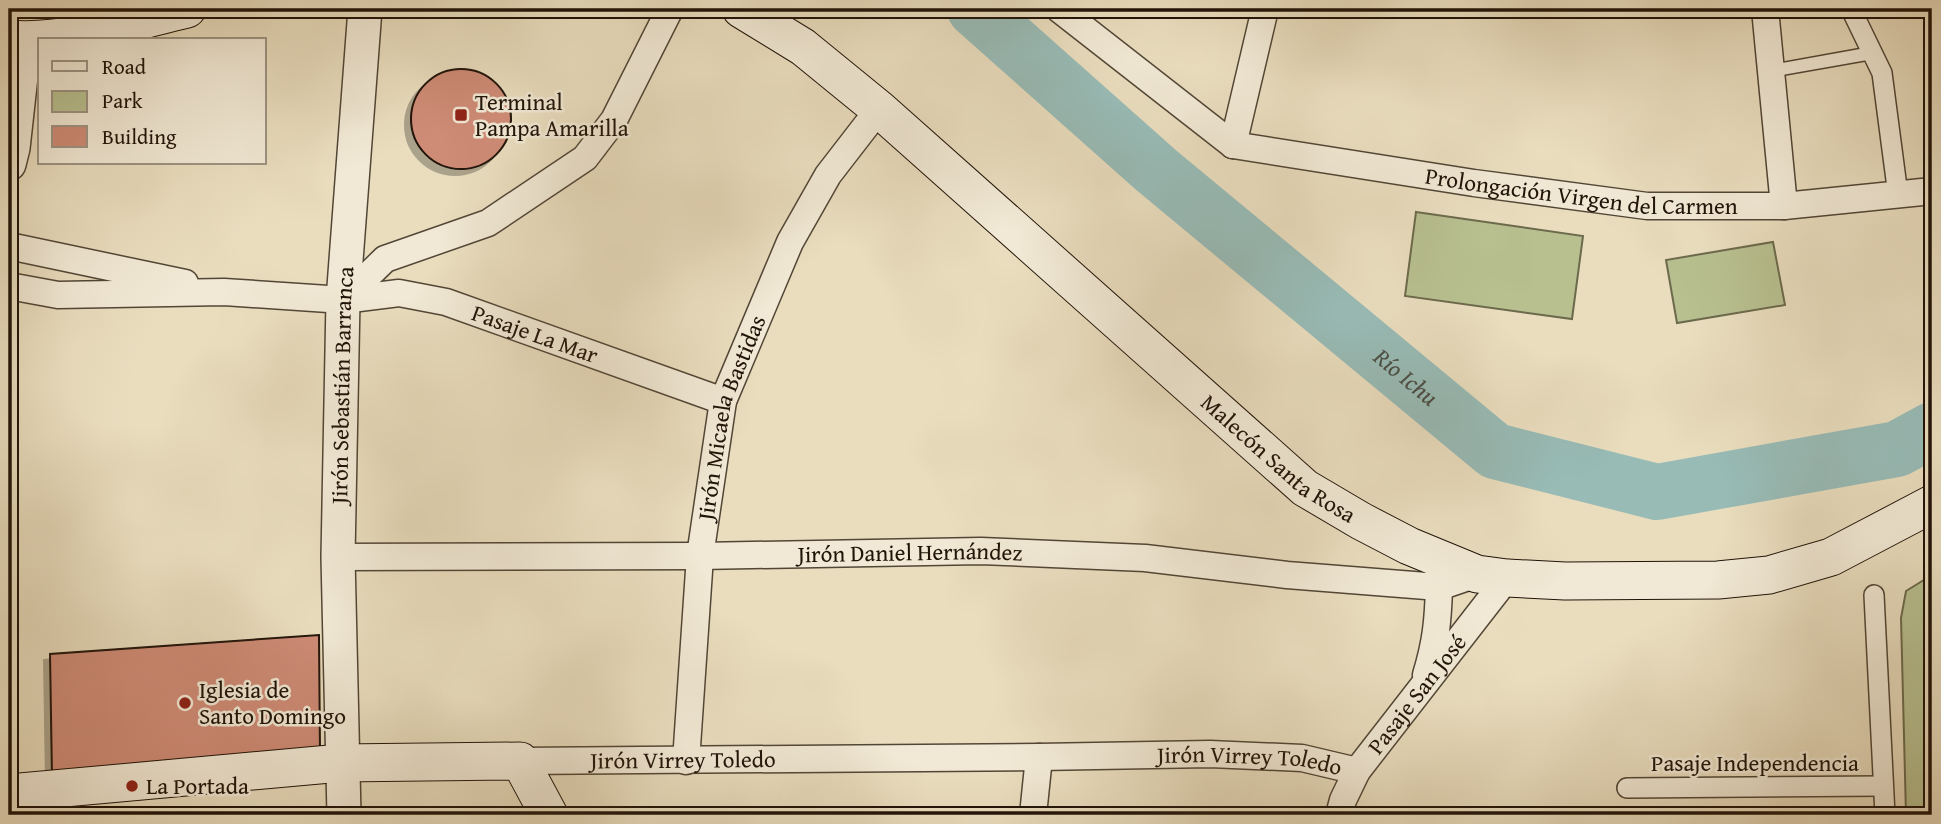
<svg xmlns="http://www.w3.org/2000/svg" width="1941" height="824" viewBox="0 0 1941 824" font-family="'Gentium Book Plus',serif">
<style>
.green{fill:#b8c090;stroke:#6c6a4c;stroke-width:2}
.lines{fill:none;stroke-linecap:round;stroke-linejoin:round}
.river{stroke:#98bbb6;stroke-width:56}
.building{fill:#ce8b76;stroke:#201308;stroke-width:2;filter:url(#shadow)}
.service-casing{stroke:#524636;stroke-width:15}
.pedestrian-casing{stroke:#524636;stroke-width:22}
.minor-casing{stroke:#524636;stroke-width:29}
.tertiary-casing{stroke:#524636;stroke-width:36}
.secondary-casing{stroke:#201308;stroke-width:39}
.service{stroke:#f1e9d5;stroke-width:12}
.pedestrian{stroke:#f1e9d5;stroke-width:19}
.minor{stroke:#f1e9d5;stroke-width:26}
.tertiary{stroke:#f1e9d5;stroke-width:33}
.secondary{stroke:#f1e9d5;stroke-width:37}
.poi-dot{fill:#8f2418;stroke:#f1e9d5;stroke-width:2.5}
.labels{text-anchor:middle;stroke-width:5;stroke-linejoin:round;paint-order:stroke}
.poi-label{font-size:23px;fill:#201308;stroke:#f1e9d5;text-anchor:start}
.street-label{font-size:23px;fill:#201308;stroke:#f1e9d5}
.water-label{font-size:24px;font-style:italic;fill:#4a4e45;stroke:#f1e9d5}
</style>
<defs>
<filter id="shadow"><feDropShadow dx="-6" dy="6" stdDeviation="0" flood-color="#0004"/></filter>
</defs>
<rect width="100%" height="100%" fill="#e9ddbe"/>
<filter id="stains"><feTurbulence type="fractalNoise" baseFrequency=".00286" numOctaves="4"/><feColorMatrix values="0 0 0 0 .2 0 0 0 0 .09 0 0 0 0 .02 0 0 0 .5 -.17"/></filter>
<radialGradient id="worn" r=".72"><stop offset=".6" stop-color="#630" stop-opacity="0"/><stop offset="1" stop-color="#630" stop-opacity=".3"/></radialGradient>
<g class="green">
<polygon points="1416,212 1583,236 1572,319 1405,296"/>
<polygon points="1773,242 1785,305 1677,323 1666,260"/>
<polygon points="1932,575 1932,815 1906,815 1901,618 1906,591"/>
</g>
<g class="lines">
<path class="river" id="s1" d="M975 9 1156 170 1495 451 1657 492 1897 449 1932 430"/>
</g>
<g class="building">
<circle cx="461" cy="119" r="50"/>
<polygon points="319,635 320,753 52,778 50,654"/>
</g>
<g class="lines">
<g class="service-casing">
<polyline id="service" points="1771,71 1872,53"/>
</g>
<g class="pedestrian-casing">
<g id="pedestrian">
<polyline points="1851,9 1882,73 1898,195"/>
<polyline points="1874,595 1885,815"/>
<polyline points="1627,788 1883,786"/>
</g>
</g>
<g class="minor-casing">
<g id="minor">
<polyline points="1059,9 1233,145"/>
<polyline points="1765,9 1784,206"/>
<path id="s2" d="M1233 145 1474 183 1647 206H1784L1932 191"/>
<polyline points="1233,145 1265,9"/>
<polyline points="9,246 185,283"/>
<path id="s3" d="M9 286 58 295 224 292 343 300 399 293 446 302 723 401"/>
<polyline points="343,300 385,259 488,223 585,158 614,120 670,9"/>
<path id="s4" d="M338 557 700 556 981 551 1145 558 1287 575 1439 587 1477 574"/>
<path d="M1426 675C1436 642 1438 621 1439 587"/>
<path id="s5" d="M520 761 1039 757 1210 754 1302 758 1357 771"/>
<path id="s6" d="M686 761 700 556 723 401 790 242 828 175 879 109"/>
<polyline points="1033,815 1039,757"/>
<path id="s7" d="M1339 815 1343 800 1357 771 1507 578"/>
</g>
</g>
<g class="tertiary-casing">
<g id="tertiary">
<polyline points="9,164 13,148 25,40"/>
<path id="s8" d="M344 815 338 557 343 300 365 9"/>
</g>
</g>
<g class="secondary-casing">
<g id="secondary">
<path id="s9" d="M741 9 803 47 879 109 1305 488 1361 521 1409 546 1477 574 1507 578 1565 581 1718 580 1769 575 1831 557 1932 504"/>
<path d="M9 39C65 44 132 22 187 9"/>
<polyline points="9,793 341,763 520,761 549,815"/>
</g>
</g>
<use href="#service" class="service"/>
<use href="#pedestrian" class="pedestrian"/>
<use href="#minor" class="minor"/>
<use href="#tertiary" class="tertiary"/>
<use href="#secondary" class="secondary"/>
</g>
<g class="poi-dot">
<rect x="454" y="108" width="14" height="14" rx="3.5"/>
<circle cx="185" cy="703" r="7"/>
<circle cx="132" cy="786" r="7"/>
</g>
<g class="labels">
<g class="poi-label">
<text x="475" y="110">Terminal<tspan x="475" dy="26">Pampa Amarilla</tspan></text>
<text x="199" y="698">Iglesia de<tspan x="199" dy="26">Santo Domingo</tspan></text>
<text x="146" y="794">La Portada</text>
</g>
<g class="street-label">
<text dy="8" stroke="none"><textPath href="#s2" startOffset="352">Prolongación Virgen del Carmen</textPath></text>
<text dy="8" stroke="none"><textPath href="#s3" startOffset="534">Pasaje La Mar</textPath></text>
<text dy="8" stroke="none"><textPath href="#s8" startOffset="430">Jirón Sebastián Barranca</textPath></text>
<text dy="8" stroke="none"><textPath href="#s6" startOffset="348">Jirón Micaela Bastidas</textPath></text>
<text dy="8" stroke="none"><textPath href="#s9" startOffset="702">Malecón Santa Rosa</textPath></text>
<text dy="8" stroke="none"><textPath href="#s4" startOffset="572">Jirón Daniel Hernández</textPath></text>
<text dy="8" stroke="none"><textPath href="#s7" startOffset="145">Pasaje San José</textPath></text>
<text dy="8" stroke="none"><textPath href="#s5" startOffset="163">Jirón Virrey Toledo</textPath></text>
<text dy="8" stroke="none"><textPath href="#s5" startOffset="730">Jirón Virrey Toledo</textPath></text>
<text x="1755" y="771">Pasaje Independencia</text>
</g>
<g class="water-label">
<text dy="8" stroke="none"><textPath href="#s1" startOffset="567">Río Ichu</textPath></text>
</g>
</g>
<rect width="1941" height="824" fill="none" stroke="#e9ddbe" stroke-width="35"/>
<rect x="10" y="10" width="1920" height="803" fill="none" stroke="#201308" stroke-width="3.5"/>
<rect x="18" y="18" width="1906" height="789" fill="none" stroke="#201308" stroke-width="2"/>
<rect x="38" y="38" width="228" height="126" fill="#f1e9d5" stroke="#9d9383" stroke-width="2"/>
<rect x="52" y="61" width="35" height="10" fill="#f1e9d5" stroke="#9d9383" stroke-width="2"/>
<text x="102" y="74" font-size="21" fill="#201308">Road</text>
<rect x="52" y="91" width="35" height="21" fill="#b8c090" stroke="#9d9383" stroke-width="2"/>
<text x="102" y="108" font-size="21" fill="#201308">Park</text>
<rect x="52" y="126" width="35" height="21" fill="#ce8b76" stroke="#9d9383" stroke-width="2"/>
<text x="102" y="144" font-size="21" fill="#201308">Building</text>
<rect width="100%" height="100%" filter="url(#stains)"/>
<rect width="100%" height="100%" fill="url(#worn)"/>
</svg>
